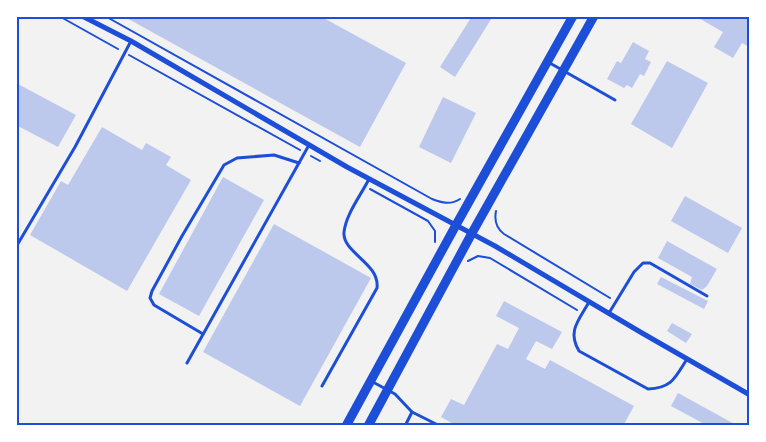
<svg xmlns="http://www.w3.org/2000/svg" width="766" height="442" viewBox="0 0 766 442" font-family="'Times New Roman',serif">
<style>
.building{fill:#bdc9ec}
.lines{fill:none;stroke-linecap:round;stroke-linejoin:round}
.path{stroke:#1d4ed8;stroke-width:2}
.service{stroke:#1d4ed8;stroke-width:3}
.minor{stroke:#1d4ed8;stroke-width:5}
.secondary{stroke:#1d4ed8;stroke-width:9}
.neatline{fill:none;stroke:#1d4ed8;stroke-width:2}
</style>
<rect width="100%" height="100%" fill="#f2f2f2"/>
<g class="building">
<polygon points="123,16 320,16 406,63 360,147"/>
<polygon points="472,16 493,16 455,77 440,67"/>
<polygon points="695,16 750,16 750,47 742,43 733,58 714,47 723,32"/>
<polygon points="633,42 649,51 645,59 651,62 644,76 640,74 632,88 627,85 624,88 607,79 617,61 621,63"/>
<polygon points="667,61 708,83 672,148 631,124"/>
<polygon points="16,83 76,115 58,147 16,125"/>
<polygon points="443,97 476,113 451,163 419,147"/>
<polygon points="102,127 142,150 146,143 171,157 166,165 191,180 127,291 30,235 61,181 68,185"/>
<polygon points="223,177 264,200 199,316 159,294"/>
<polygon points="685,196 742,228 728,253 671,221"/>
<polygon points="274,224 371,278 300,406 203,352"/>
<polygon points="667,241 717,269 707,286 702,290 690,284 692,277 658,258"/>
<polygon points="661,277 708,301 704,309 657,284"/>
<polygon points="504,301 562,332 552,349 536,341 526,359 545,369 550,360 634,406 623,426 457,426 441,417 451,399 464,405 497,344 508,349 519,328 496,316"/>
<polygon points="672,323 692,334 686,343 667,331"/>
<polygon points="678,393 738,426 708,426 671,406"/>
</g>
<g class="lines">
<g class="path">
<polyline points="59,16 118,49"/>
<path d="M105 16 432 199C442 203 451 205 460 199"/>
<polyline points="129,55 300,150"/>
<polyline points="311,156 320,161"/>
<polyline points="370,189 428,221 435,231 435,242"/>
<path d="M496 211C494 221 496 228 504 234L610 298"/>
<polyline points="468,261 478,256 490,258 577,310"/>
</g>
<g class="service">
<polyline points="548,62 615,100"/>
<polyline points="16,247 75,147 131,41"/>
<path d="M589 302C579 320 567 331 579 351L648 389C672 388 675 378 687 359"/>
<polyline points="609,313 634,272 643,263 650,263 707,296"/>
<polyline points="203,334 154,305 150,298 152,291 182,236 224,165 237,158 274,155 299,163"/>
<polyline points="187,363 309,145"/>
<polyline points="371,381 395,394 412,412 440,426"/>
<path d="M322 386 377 288C380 263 342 253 344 232 346 214 361 195 369 179"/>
<polyline points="405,426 412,412"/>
</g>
<polyline class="minor" points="82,16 131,41 347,167 495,246 642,333 750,395"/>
<g class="secondary">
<polyline points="346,426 456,225 573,16"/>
<polyline points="368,426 472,233 594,16"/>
</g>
</g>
<rect width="766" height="442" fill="none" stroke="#ffffff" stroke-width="35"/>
<rect x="18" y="18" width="730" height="406" class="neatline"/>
</svg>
